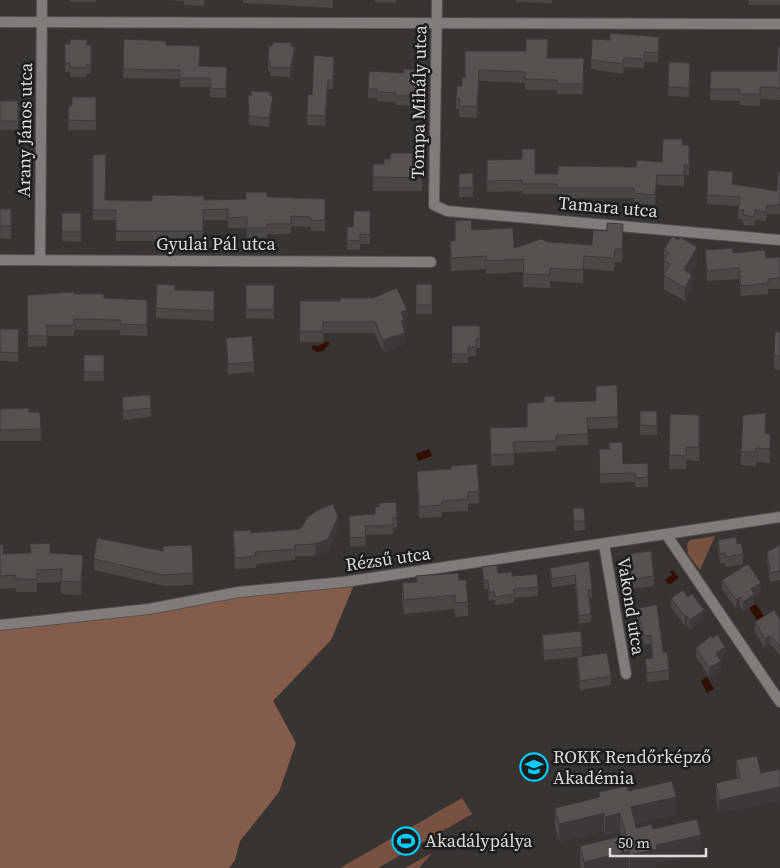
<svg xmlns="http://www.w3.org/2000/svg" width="780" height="868" viewBox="0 0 780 868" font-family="'Source Serif 4',serif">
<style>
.green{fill:#785142}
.forest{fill:#845c4c}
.water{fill:#311003}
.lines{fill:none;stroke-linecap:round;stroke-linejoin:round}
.street-casing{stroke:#555150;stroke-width:12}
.street{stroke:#817c7a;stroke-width:10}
.wall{fill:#4b4745}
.shaded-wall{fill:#3d3938}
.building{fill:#575250;stroke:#3d3938}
.labels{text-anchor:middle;stroke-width:5;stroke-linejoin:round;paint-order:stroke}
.street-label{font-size:18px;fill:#dedbda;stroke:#1e1c1b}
.poi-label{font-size:18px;fill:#dedbda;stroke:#1e1c1b;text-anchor:start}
</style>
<rect width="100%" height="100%" fill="#383432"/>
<g class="green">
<polygon points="715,536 700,570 688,554 687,544 690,540"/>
<polygon points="462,798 472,814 378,868 340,868"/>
<polygon points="432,853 419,868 405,868"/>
</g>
<polygon class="forest" points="356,580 331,640 273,701 296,743 279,792 240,841 235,860 229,868 0,868 0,625"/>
<g class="water">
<polygon points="328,341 330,343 323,351 317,352 312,349 312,345 318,346"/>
<polygon points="429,449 432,456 418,461 416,454"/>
<polygon points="673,570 679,578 669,585 665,580 672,575 670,572"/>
<polygon points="756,604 764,616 757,620 749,608"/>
<polygon points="707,677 714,689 707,693 701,681"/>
</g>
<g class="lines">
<g class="street-casing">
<g id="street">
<polyline points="437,0 434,205 447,211 780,240"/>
<polyline points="0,22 780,24"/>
<polyline points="0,260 431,262"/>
<polyline points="40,260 42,0"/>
<polyline points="666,534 780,702"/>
<polyline points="604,544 626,674"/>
<polyline points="0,625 149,609 239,592 344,582 780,517"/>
</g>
</g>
<use href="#street" class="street"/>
</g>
<g class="wall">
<rect x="70" y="0" width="26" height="2"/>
<polygon points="164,0 204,0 204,6 184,5 184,1"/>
<polygon points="243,0 333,0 333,8 243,3"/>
<polygon points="375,0 396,0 396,3 375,2"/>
<polygon points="516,0 552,0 552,3 516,2"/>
<rect x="749" y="0" width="31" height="5"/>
<polygon points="124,39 166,45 200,66 227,67 226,98 210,97 210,87 180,87 180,79 123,78"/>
<polygon points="65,44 91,45 91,74 86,74 86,77 70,77 70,72 65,72"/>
<polygon points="659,46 658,62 644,62 644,68 624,67 623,74 591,69 591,60"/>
<polygon points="780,46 780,100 760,99 760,106 740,105 740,101 710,100 711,71 777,71"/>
<polygon points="291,47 295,56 290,77 270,76 270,70 268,70 268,61"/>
<polygon points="465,51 548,58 584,58 583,94 557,94 557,90 525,90 525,83 479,81 477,118 459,117 459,109 456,109 456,98 462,86 465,78"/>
<polygon points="669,62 690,63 689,97 668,96"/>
<polygon points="334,66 333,90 328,89 325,126 307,125 307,115 312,95"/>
<polygon points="422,85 421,106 396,105 396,102 377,101 377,98 368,98 368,89"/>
<polygon points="248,95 270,96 273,106 269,127 249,125"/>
<polygon points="96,97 96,130 68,130 69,105 72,105"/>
<rect x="0" y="101" width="18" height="29"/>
<polygon points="682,145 689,145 689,175 684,175 684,186 657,185 655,205 634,203 634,198 557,198 557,194 522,194 522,191 487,192 487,160 535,174 558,174 636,167 662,162"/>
<polygon points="93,155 105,200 152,201 246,199 267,197 325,199 325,231 311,231 311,227 291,226 291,234 267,234 267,238 247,238 247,228 228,228 228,220 203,220 203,241 116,241 116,220 93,220"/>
<polygon points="413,162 422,162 422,191 373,191 373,164 384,164"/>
<polygon points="780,172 780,214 767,214 766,221 755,220 754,226 743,225 743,220 738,219 739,206 707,204 707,195 777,191"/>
<polygon points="459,174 473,187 473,197 459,197"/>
<polygon points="0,209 11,209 11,239 0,238"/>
<polygon points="370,211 370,244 360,244 360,250 347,250 347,227 353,227"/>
<polygon points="62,213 81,213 81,242 62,241"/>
<polygon points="455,221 472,230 514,248 548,242 592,245 623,237 622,262 615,262 614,271 584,269 583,283 550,281 550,288 523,287 523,272 486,274 486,269 451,271 450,241 455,241"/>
<polygon points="664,250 697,261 690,274 692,289 685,301 664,289"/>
<polygon points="705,250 766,258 780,257 780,289 768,289 768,294 741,296 739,279 707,281"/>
<rect x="416" y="284" width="16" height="30"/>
<polygon points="246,285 274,285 274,319 246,318"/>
<polygon points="175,290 214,291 214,321 156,318 156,308"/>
<polygon points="74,294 104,298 147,300 147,336 120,335 120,330 74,330 74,336 47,336 47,346 28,347 27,306"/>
<polygon points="300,301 407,321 404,322 405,344 383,352 375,333 323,333 323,342 300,342"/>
<polygon points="452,326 480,326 480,348 476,348 476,356 468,356 468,363 452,363"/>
<polygon points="0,329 19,339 18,362 0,361"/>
<polygon points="780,332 780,370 774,369 774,356"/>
<polygon points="226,338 254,362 254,372 228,374"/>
<rect x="84" y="355" width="20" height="26"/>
<polygon points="122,397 151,408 151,417 123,420"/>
<polygon points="555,402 618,417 618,428 588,429 588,445 556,446 556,451 514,453 514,465 491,466 490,428 527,427"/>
<polygon points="0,409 41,429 41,441 0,441"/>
<rect x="640" y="411" width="17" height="24"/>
<polygon points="670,414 699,415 699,461 686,460 686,469 669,469"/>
<polygon points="766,433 770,434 770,463 756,462 756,466 741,465 741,452"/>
<polygon points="599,449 623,464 648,463 648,487 635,487 635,482 600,483"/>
<polygon points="417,471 479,491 479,503 468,504 468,511 442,512 442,517 419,518"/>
<polygon points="573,508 584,508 585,530 574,531"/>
<polygon points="349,516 397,518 397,527 393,527 393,534 366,535 366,546 350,547"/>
<polygon points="338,528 328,550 315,556 295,556 295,560 256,564 256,568 235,569 233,531 251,533"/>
<polygon points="718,540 737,544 743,554 743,564 726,567 725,563 720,563 718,549"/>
<polygon points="0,545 3,554 50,553 83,568 81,595 61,594 61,582 37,583 37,592 16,592 16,588 0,589"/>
<polygon points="780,545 780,580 770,582 767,561 767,552"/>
<polygon points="163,551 193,573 193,585 164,586 94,570 94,559"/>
<polygon points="627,554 654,576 654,586 631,589 627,563"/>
<polygon points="589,561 592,590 592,598 589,598 591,614 591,622 579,624 575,584 552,587 550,576 550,568"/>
<polygon points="482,567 498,573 512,576 538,587 538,596 514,598 514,603 495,605 495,600 489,601 488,589 484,589"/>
<polygon points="416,576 459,580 468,602 468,616 455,617 455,609 404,614 402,597 402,583 416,582"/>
<polygon points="722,580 761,592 754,596 754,604 743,611 740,606 736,609 722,589"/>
<polygon points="671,598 704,620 690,630 687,625 685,626 671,607"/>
<polygon points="637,608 663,652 669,670 669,680 647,682 645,659 652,658 651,644 644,645 637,617"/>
<polygon points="780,620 780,656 774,648 770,645 765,648 755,632 755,622"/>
<polygon points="542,635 582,647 582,656 611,676 611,685 580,690 577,666 577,657 579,657 544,660 542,644"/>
<polygon points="696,648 725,657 720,660 721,671 709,677 696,657"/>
<polygon points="736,760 761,773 719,814 716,797 716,783 737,779 736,774"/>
<polygon points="628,791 676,815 635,824 636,828 653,829 701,853 657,863 657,867 653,868 581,868 580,864 580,846 622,836 620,832 605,835 604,831 559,842 555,826 555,808 599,798 599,792"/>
</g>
<g class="shaded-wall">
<polygon points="295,47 295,56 290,77 290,68"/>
<polygon points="479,70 479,81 477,118 477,107"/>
<polygon points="328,80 328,89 325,126 325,116"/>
<polygon points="273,96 273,106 269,127 269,118"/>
<polygon points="657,175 657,185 655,205 655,195"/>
<polygon points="623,224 623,237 622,262 622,249"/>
<polygon points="697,247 697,261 684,284 684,270"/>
<polygon points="584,256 584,269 583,283 583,270"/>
<polygon points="692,275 692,289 685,301 685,288"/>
<polygon points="407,310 407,321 404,322 404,332 401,333 401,312"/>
<polygon points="405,333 405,344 383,352 383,340"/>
<polygon points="338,517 338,528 328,550 315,556 315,544"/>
<polygon points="83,555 83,568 81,595 81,582"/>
<polygon points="761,583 761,592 754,596 754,604 743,611 743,602 751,589"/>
<polygon points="740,597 740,606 736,609 736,600"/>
<polygon points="704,610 704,620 690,630 690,620"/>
<polygon points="687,616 687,625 685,626 685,617"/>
<polygon points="770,636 770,645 765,648 765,639"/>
<polygon points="725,647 725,657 716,662 716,653"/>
<polygon points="721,661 721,671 709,677 709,668"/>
<polygon points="780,787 780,801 719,814 719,800"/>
<polygon points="676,797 676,815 631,825 631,807"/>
<polygon points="604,813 604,831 559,842 559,824"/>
<polygon points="620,813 620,832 605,835 605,817"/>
<polygon points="701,835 701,853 657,863 657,867 653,868 630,868 630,855 656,845"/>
<polygon points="629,851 629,868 584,868 584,862"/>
</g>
<g class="building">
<polygon points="610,33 659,37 658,53 644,52 644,59 624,58 623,64 591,60 592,39 610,40"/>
<polygon points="70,39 87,40 87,45 91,45 91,65 86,65 86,68 70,67 70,63 65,63 65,44 70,44"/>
<polygon points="124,39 166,41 166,45 200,46 199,66 227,67 226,89 210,88 210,78 180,78 180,70 123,69"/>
<polygon points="526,39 548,39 547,58 584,58 583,84 557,84 557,80 525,79 525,72 479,70 477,107 459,106 460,99 456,98 457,86 462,86 462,77 465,78 465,51 526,51"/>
<polygon points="273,42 291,43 291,47 295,47 290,68 270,67 270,61 268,61 269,46 272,46"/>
<polygon points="778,46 780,46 780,88 760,87 760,94 740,94 740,89 710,89 711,71 777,71"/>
<polygon points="314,55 334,57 333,80 328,80 325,116 307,115 308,94 312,95"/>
<polygon points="669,62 690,63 689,88 668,87"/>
<polygon points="403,69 419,70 418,85 422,85 421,96 396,96 396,93 377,92 377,89 368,89 369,71 403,73"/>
<polygon points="251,91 270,92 270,96 273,96 269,118 249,116 248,95 251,96"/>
<polygon points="72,97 96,97 96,121 68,120 69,105 72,105"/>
<rect x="0" y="101" width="18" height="20"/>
<polygon points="663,139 682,139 682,145 689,145 689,165 684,165 684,175 657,175 655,195 634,193 634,188 557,188 557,184 522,184 522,180 487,181 487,160 522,159 522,149 535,149 535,174 558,174 558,166 636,167 637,160 662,162"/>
<polygon points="391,153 413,153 412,162 422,162 422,178 373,177 373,164 384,164 384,159 390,159"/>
<polygon points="106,154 105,200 152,201 152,195 204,196 204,200 246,199 246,192 267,192 267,197 325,199 325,220 311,221 311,217 291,216 291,224 267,224 267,228 247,228 247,217 228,218 228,209 203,210 203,231 116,231 116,210 93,210 93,155"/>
<polygon points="708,170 733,172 732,184 777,191 778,172 780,172 780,205 767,205 766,212 755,210 754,217 743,215 744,210 738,210 740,197 707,195"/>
<polygon points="473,173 473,187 459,188 459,174"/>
<rect x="0" y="209" width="11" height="17"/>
<polygon points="354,211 370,211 370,235 360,234 360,241 347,240 347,227 353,227"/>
<rect x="62" y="213" width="19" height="19"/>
<polygon points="471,220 472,230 513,228 514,248 541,239 548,242 592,245 593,230 607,231 607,223 623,224 622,249 615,249 614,258 584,256 583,270 550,268 550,275 523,274 524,259 486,261 486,256 451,258 450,241 455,241 455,221"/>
<polygon points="672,236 678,240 680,237 697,247 684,270 692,275 685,288 664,275 670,264 664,261 669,253 664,250"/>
<polygon points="733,248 733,253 765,250 766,258 780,257 780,278 768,279 768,283 741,286 739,268 707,271 705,250"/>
<polygon points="157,284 175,285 175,290 214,291 214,311 156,308"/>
<rect x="416" y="284" width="16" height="21"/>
<rect x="246" y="285" width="28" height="24"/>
<polygon points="397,288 407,310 401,312 404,320 401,321 405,333 383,340 375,322 323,322 323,331 300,331 300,301 340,301 340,298 373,298"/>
<polygon points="74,292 74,294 104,294 104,298 147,300 147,325 120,324 121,320 74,319 74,325 47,325 47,336 28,336 27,295"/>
<polygon points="452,326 480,326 480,338 476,339 476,347 468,347 468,354 452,354"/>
<polygon points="0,329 19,329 18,353 0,352"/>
<polygon points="775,332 780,332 780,356 774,356"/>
<polygon points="252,336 254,362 228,364 226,338"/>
<rect x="84" y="355" width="20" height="17"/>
<polygon points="617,385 618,417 587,418 588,434 556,435 556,441 513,442 514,454 491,455 490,428 527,427 527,403 544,402 544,396 555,396 555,402 596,401 596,386"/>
<polygon points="150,395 151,408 123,411 122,397"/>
<polygon points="29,408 29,412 40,412 41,429 0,430 0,409"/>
<polygon points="640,411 657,411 657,426 640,425"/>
<polygon points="766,413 765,433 770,434 770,449 756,448 756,452 741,452 743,415"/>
<polygon points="670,414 699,415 699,447 686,447 686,456 669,455"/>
<polygon points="622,442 623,464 648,463 648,477 635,478 635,473 600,474 599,449 610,449 609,443"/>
<polygon points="477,464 479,491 468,492 468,499 442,501 442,505 419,507 417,471 451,469 451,466"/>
<polygon points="396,502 397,518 393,518 393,525 365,526 366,537 350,538 349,516 375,514 375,507 379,507 379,503"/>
<polygon points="333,504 338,517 328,539 315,544 295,545 295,549 255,552 256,556 235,558 233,531 251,530 251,533 300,529 308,517 316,511"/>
<polygon points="573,508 584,508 585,521 574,521"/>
<polygon points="736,537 737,544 741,543 743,554 726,557 725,553 720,554 718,540"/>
<polygon points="97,538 163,551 163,546 192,545 193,573 164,575 94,559"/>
<polygon points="50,543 50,553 83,555 81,582 61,581 62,569 37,570 37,579 16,579 16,575 0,576 0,545 3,544 3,554 31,553 30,544"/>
<polygon points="780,545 780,571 770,573 767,552"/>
<polygon points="651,551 654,576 631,580 627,554"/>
<polygon points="589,561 592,590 588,590 591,614 579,616 575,575 552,579 550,568"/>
<polygon points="748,564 761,583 751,589 754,594 743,602 740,597 736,600 722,580"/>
<polygon points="497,565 498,573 512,572 512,576 537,574 538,587 514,589 514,594 495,597 495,592 489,592 488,580 484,581 482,567"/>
<polygon points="458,573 459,580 466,580 468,602 455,603 455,595 404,600 402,583 417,582 416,576"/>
<polygon points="683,590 688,597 692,594 704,610 690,620 687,616 685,617 671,598"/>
<polygon points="657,605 663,652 667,652 669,670 647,673 645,659 653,658 651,635 644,636 637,608"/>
<polygon points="774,610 780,620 780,647 774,639 770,636 765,639 755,622"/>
<polygon points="581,631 582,647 544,651 542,635"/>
<polygon points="718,635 725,647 716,653 721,661 709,668 696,648 711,636 712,638"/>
<polygon points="607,653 611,676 580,681 577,657"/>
<polygon points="757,756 761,773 780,769 780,787 719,800 716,783 740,778 736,760"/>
<polygon points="672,781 676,797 631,807 636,828 652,824 653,829 697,819 701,835 656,845 657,849 630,855 629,851 584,862 580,846 626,835 620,813 605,817 604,813 559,824 555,808 600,797 599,792 627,786 628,791"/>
</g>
<defs>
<g id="school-ring" transform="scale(1.4375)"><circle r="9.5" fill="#1e1c1b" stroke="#03cbf9" stroke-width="1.5"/><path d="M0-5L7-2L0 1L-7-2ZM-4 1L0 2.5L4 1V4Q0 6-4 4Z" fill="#03cbf9"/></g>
<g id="stadium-ring" transform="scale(1.4375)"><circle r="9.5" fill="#1e1c1b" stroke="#03cbf9" stroke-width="1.5"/><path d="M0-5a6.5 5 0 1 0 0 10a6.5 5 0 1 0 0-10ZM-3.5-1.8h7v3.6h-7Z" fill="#03cbf9"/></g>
</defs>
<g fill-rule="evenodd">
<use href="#school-ring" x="534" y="767"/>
<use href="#stadium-ring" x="406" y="841"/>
</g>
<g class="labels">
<g class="street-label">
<text transform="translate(419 102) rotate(-89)" y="6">Tompa Mihály utca</text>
<text transform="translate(25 130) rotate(-89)" y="6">Arany János utca</text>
<text transform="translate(608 207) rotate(5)" y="6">Tamara utca</text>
<text x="216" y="250">Gyulai Pál utca</text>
<text transform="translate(388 559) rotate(-8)" y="6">Rézsű utca</text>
<text transform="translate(631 606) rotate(81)" y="6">Vakond utca</text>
</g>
<g class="poi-label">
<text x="553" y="763">ROKK Rendőrképző<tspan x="553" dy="21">Akadémia</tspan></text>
<text x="425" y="847">Akadálypálya</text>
</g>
</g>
<path d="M610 848v8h96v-8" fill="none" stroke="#dedbda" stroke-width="2.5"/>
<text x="618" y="848" font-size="15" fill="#dedbda" stroke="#1e1c1b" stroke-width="4" paint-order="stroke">50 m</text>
</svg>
